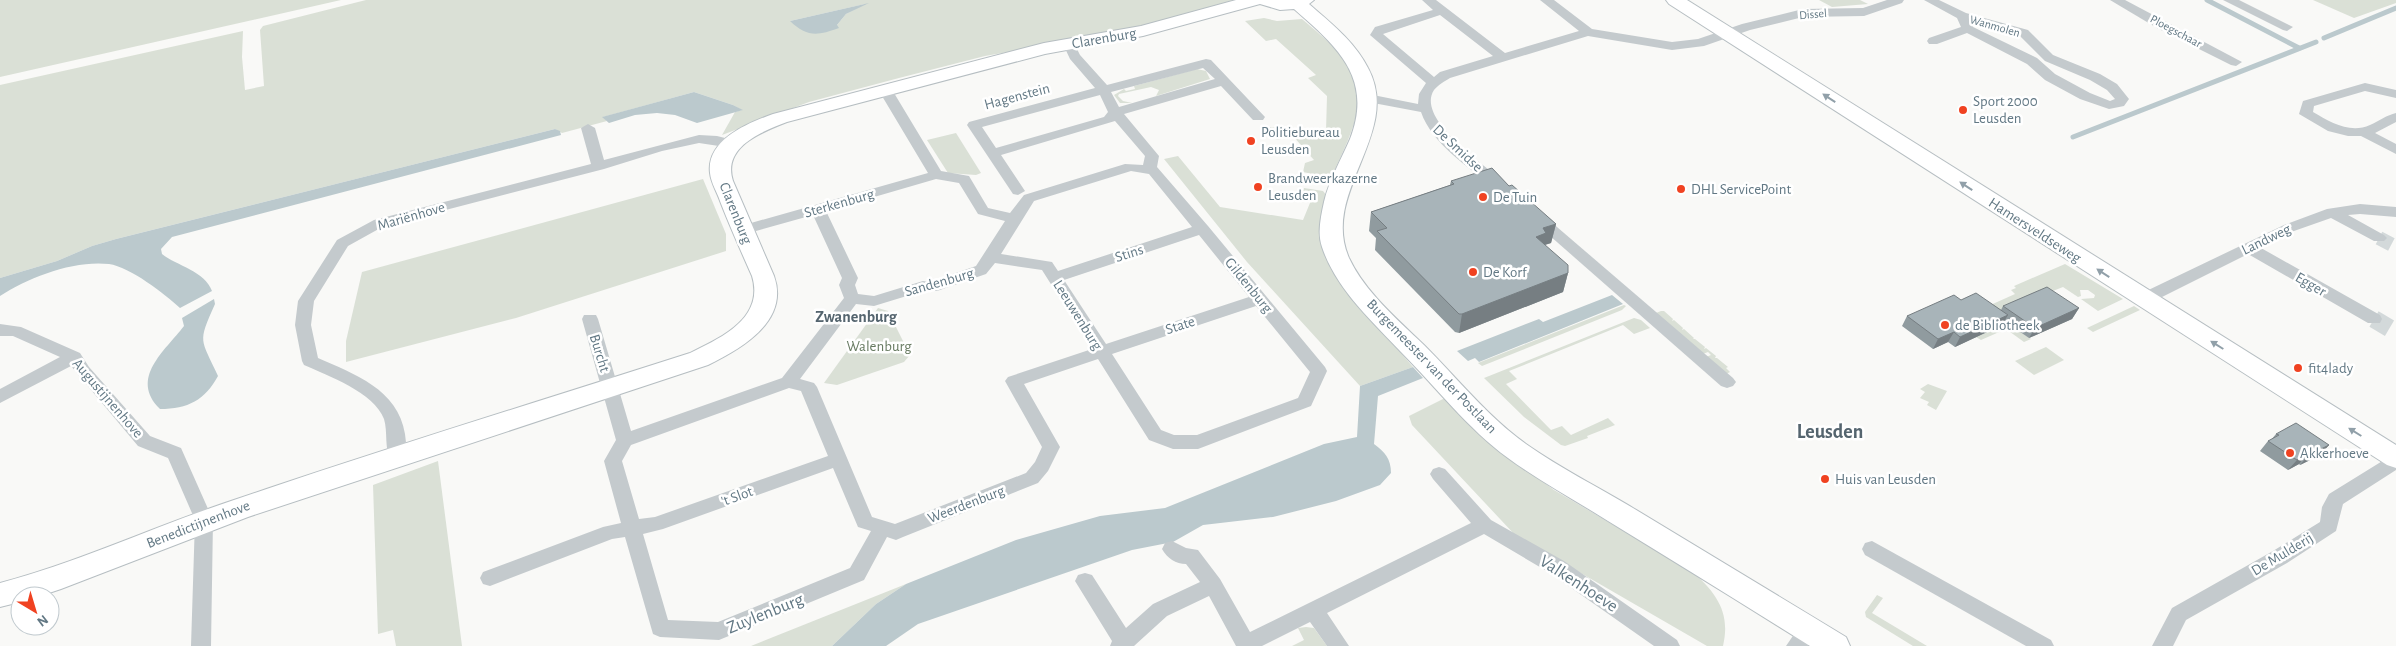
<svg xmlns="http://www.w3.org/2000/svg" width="2396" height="646" viewBox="0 0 2396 646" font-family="'Alegreya Sans',sans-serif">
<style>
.green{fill:#dae0d6;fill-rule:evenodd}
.water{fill:#bbc9cd}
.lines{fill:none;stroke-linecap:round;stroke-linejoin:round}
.stream{stroke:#bbc9cd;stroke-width:5}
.street-tunnel-far1{stroke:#d3d9da;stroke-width:14;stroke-dasharray:14 7;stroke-linecap:butt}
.street-tunnel{stroke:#d3d9da;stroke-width:18;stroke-dasharray:18 9;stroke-linecap:butt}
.secondary-casing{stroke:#b6bec2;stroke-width:2}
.street{fill:#c4cacd;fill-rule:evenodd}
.secondary{fill:#fff;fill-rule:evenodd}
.wall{fill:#909b9f}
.shaded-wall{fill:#767e82}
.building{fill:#a8b4b9;stroke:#767e82}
.oneway{fill:#91a0a9}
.poi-dot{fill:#f04221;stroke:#fff;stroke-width:2}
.labels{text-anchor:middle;stroke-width:5;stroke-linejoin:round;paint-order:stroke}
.far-street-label{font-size:12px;fill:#627884;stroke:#fff}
.street-label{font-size:15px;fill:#627884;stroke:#fff}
.poi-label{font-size:15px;fill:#627884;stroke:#fff;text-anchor:start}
.park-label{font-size:15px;fill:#687b62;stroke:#fff}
.neighbourhood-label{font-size:16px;font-weight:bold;fill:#55656f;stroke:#fff}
.near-street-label{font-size:18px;fill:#627884;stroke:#fff}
.district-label{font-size:20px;font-weight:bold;fill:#55656f;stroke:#fff}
</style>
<rect width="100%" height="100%" fill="#f9f9f7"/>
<g class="green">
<polygon points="0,0 341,0 0,77"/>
<path d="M366 0H1234L1120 32 985 56 899 78 809 102 722 135 735 112 742 110 733 105 694 92 603 117 607 121 562 133 555 129 116 239 92 246 57 261 0 278V85L243 31 242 57 245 90 264 86 260 30 263 26ZM865 4 846 14 837 25 790 21Z"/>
<polygon points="1819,0 1860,0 1868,4 1832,7"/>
<polygon points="2313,0 2396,0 2396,3 2354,18"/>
<path d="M1264 18 1277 21 1302 19C1327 41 1364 67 1358 105 1355 129 1342 153 1333 174L1327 177 1303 172 1305 163 1314 160 1293 136 1277 140 1260 130 1268 127 1326 131 1327 96 1308 78 1316 75 1276 39 1266 41 1245 21Z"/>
<polygon points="1197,69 1206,71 1210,79 1156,96 1159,90 1151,87 1119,94 1118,96 1123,101 1132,103 1120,103 1114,95 1124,89 1126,91 1135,89 1134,86"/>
<polygon points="956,133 981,173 976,175 948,173 927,140"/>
<polygon points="1178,156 1220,207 1303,220 1312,198 1303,194 1304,188 1323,191 1327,196 1322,219 1372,319 1413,367 1360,386 1247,262 1164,159"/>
<polygon points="703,179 726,234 726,251 516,318 346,362 346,341 362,272"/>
<polygon points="2065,264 2123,299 2098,311 2081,299 2094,298 2095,295 2088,290 2080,290 2081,296 2078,297 2063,287 1992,315 1986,307 2015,294 2011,290 2016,288 2014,286"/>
<polygon points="1624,305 1626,306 1622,310 1482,366 1478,363"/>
<polygon points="2134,306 2140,310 2093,332 2087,328"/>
<polygon points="878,308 888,311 910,355 904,362 837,385 824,383"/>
<polygon points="1661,311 1664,311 1673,319 1672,321 1674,320 1683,328 1682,330 1684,329 1694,338 1693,339 1695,339 1705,347 1704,349 1706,348 1716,356 1715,358 1717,358 1728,367 1726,368 1730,372 1726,374 1706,357 1711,355 1708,352 1703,354 1656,313"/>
<polygon points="1634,318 1641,320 1650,328 1634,334 1623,325 1509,371 1517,379 1506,384 1551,430 1562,426 1571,435 1608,418 1615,425 1587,436 1588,438 1565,446 1561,445 1524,417 1484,378"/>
<polygon points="2006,322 2031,339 2024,342 2006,329 1981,340 1976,337"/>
<polygon points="2046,347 2064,360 2034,375 2015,361"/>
<polygon points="1928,384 1947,391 1936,410 1927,405 1929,402 1920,398 1925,392 1920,389"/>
<path d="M1447 397 1507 455 1554 490 1692 571C1716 593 1731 612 1723 646H1707L1515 535 1412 425 1409 416Z"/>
<polygon points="438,461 462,646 396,646 393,630 378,634 373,485"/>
<polygon points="906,584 876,604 832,646 751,646"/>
<polygon points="1877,595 1883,598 1872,613 1927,646 1913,646 1866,617 1865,612"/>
<polygon points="1306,627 1314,628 1327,646 1292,646 1304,640 1298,628"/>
</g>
<g class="water">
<path d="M869 3 846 14 837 25 839 28C817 36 807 37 790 21Z"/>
<polygon points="694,92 733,105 743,110 697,123 675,115 657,113 635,115 609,123 602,117"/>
<path d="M555 129 560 131 561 135 172 237 161 249 162 254C177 266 205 271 212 291L180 308C165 294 130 267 109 264 74 260 29 277 0 296V278L57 261 92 246 116 239Z"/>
<polygon points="1612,295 1623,304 1479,362 1475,358 1468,361 1457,351 1539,319 1543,322"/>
<path d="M214 299 215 304C197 344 201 338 218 376 205 400 188 409 160 409 129 378 165 351 184 326L182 318Z"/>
<path d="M1413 367 1423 378 1378 396 1374 444C1385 452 1391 459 1391 473L1380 485 1336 501 1273 517 1203 525 1173 542 1132 550 918 624 886 646H832L876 604 906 584 1016 540 1100 516 1165 508 1324 444 1357 437 1360 386Z"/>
</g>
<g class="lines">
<g class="stream">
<polyline points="2207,0 2299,48"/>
<polyline points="2324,38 2396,8"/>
<polyline points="2073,137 2316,42"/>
</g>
<polyline class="street-tunnel-far1" points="2379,238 2396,247"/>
<polyline class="street-tunnel" points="2374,319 2396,332"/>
<g class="secondary-casing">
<g id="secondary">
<path d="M1236 0H1314L1309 4C1331 23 1355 42 1368 68 1403 133 1320 192 1349 258 1365 292 1397 319 1424 345 1457 378 1488 417 1526 444 1560 468 1598 487 1633 508 1704 551 1775 594 1846 637L1850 646H1810C1743 604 1675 562 1608 521 1575 500 1539 481 1508 458 1468 429 1436 387 1401 352 1372 321 1336 289 1322 247 1317 233 1321 216 1324 202 1329 180 1341 160 1350 139 1374 77 1336 46 1294 9L1280 10 1260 4 1143 36 1045 54 787 122C761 132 722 147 733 181L774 276C790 321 741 349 708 365L248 517 61 589 40 596H20V602L0 607V583C79 562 153 527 231 501 383 449 537 402 690 353 721 338 765 318 752 276 741 251 730 227 720 201 717 192 711 183 710 173 706 140 748 123 773 114L1044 43 1141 26Z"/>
<polygon points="1666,0 1687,0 2396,445 2396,468 2387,465 1669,4"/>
</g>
</g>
<g class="street">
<path d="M1422 0H1436L1505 53 1579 31 1540 0H1554L1592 29 1672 42 1698 39 1742 24 1803 9 1863 8 1887 0H1904L1902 3 1864 16 1803 17 1750 30 1704 46 1672 50 1588 36 1450 78C1445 81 1438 85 1434 90 1415 119 1486 167 1504 181L1506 184 1504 187H1494C1468 167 1432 144 1421 112L1368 102 1361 98 1368 94 1418 104 1419 94 1426 83 1370 35 1375 27 1433 10ZM1440 15 1493 56 1440 72 1434 77 1383 34Z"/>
<path d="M1924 0H1939L1966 13 2028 30 2053 55 2100 74 2117 84 2129 99 2124 106 2109 109 2080 99 2045 80 2027 64 1967 33 1937 44H1929L1927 41 1929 38 1961 27 1957 18ZM1971 22 2020 36 2045 61 2090 80 2107 90 2115 99 2110 101 2090 93 2055 74 2037 58 1973 27Z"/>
<polygon points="2110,0 2125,0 2242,62 2236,66 2231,65 2157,28"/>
<polygon points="2223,0 2239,0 2293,27 2287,31 2283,30"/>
<path d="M1069 40 1073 41 1080 55 1107 85 1206 59 1211 60 1265 117 1263 120H1253L1221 86 1124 114 1159 156 1157 167 1208 226 1325 367 1327 371 1311 406 1198 449H1173L1149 440 1098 359 1024 384 1060 447 1048 471 1038 483 903 537 896 540 887 537 864 580 719 640 660 637 653 634 625 537 612 539 490 586 483 584 480 578 483 572 603 527 621 523 604 461 616 440 582 319 584 315H596L598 319 631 431 782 378 844 298 839 285 842 278 813 215 742 235 734 230 737 227 928 173 879 91 881 88H891L941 171 969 176 988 208 1010 213 1024 195 1125 164 1143 165 1145 156 1115 121 1001 155 1025 191 1018 195 1013 194 967 125 969 122 1095 88 1070 59 1063 44ZM1203 68 1215 79 1119 107 1111 92ZM1100 95 1108 112 1104 117 996 148 982 127ZM1131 171 1149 174 1192 227 1058 271 1052 262 1001 254 1034 201ZM936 179 959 183 978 214 1005 221 976 266 930 282 923 281 874 296 858 294 855 285 858 278 826 211ZM1199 235 1249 297 1106 344 1064 280ZM995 263 1042 270 1092 349 1008 377 1005 381 1042 447 1035 462 1026 473 895 524 872 517 817 387 814 383 800 379 856 304 874 306 923 291H937L986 274ZM1256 306 1310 372 1298 398 1197 435H1174L1161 430 1112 354ZM789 388 801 391 828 456 655 517 639 519 622 461 631 445ZM833 468 858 527 871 531 850 568 718 622 668 620 643 534 663 529Z"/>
<path d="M2365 83 2396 90V98L2365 91 2314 106 2313 112C2330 122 2350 134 2370 125 2379 121 2387 115 2396 113V122L2375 133 2396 144V154L2361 136H2348L2328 131 2299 114 2303 101Z"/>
<path d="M588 124 595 128 604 160 699 135 717 136 737 141 739 144 732 148 699 143 662 151 604 169 384 226 348 246 314 301 311 325 318 358C354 374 398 389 405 434 406 443 408 453 403 461L397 463 391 461C384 449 388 432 384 419 374 392 328 376 304 365L302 361 295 325 298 301 337 240 374 220 591 164 581 128Z"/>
<polygon points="2360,204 2396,207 2396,217 2360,214 2348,215 2384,235 2387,238 2384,241 2374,241 2331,218 2294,231 2261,248 2380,315 2382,319 2380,323 2368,323 2248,254 2150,303 2138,303 2136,299 2138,295 2284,225 2327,209"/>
<polygon points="1538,213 1543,215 1733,378 1736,382 1733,386 1727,388 1721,386 1533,221 1531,218 1533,215"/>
<polygon points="0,324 21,327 80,353 89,367 150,436 181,448 213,520 211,646 191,646 195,520 168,458 138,446 71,366 0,403 0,389 60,357 13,336 0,336"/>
<polygon points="2396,451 2396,470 2343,504 2336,531 2287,563 2186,620 2173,646 2152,646 2172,608 2273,551 2320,522 2322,507 2329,494 2384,460 2390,453"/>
<path d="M1439 467 1445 469 1491 520 1564 561 1677 640 1680 646H1654L1550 573 1484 534 1327 613 1349 646H1327L1310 622 1262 646H1236L1209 596 1167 616 1134 646H1110L1112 641 1075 581 1078 575 1085 573 1092 575 1126 628 1153 604 1200 582 1186 564C1176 564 1167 558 1162 549L1165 543 1172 541 1186 548 1198 550 1220 579 1250 632 1471 523 1433 479 1430 474 1433 469Z"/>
<polygon points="1872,541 2051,640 2054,646 2026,646 1865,555 1862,549 1865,543"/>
<polygon points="1808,621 1815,624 1818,630 1808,646 1786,646 1801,624"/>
</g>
<use href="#secondary" class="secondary"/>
</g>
<g class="wall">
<polygon points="1451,181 1509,186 1556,224 1551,243 1545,245 1568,273 1563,292 1459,333 1455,332 1375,250 1376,238 1369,231 1371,212 1450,185"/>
<polygon points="1961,300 2001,310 2003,306 2079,308 2072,319 2029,338 2004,321 2002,325 1955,347 1948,342 1933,349 1902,326 1907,316"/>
<polygon points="2276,434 2329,445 2320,455 2300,465 2299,464 2288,470 2260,451 2268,441 2271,440"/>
</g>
<g class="shaded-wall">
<polygon points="1556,224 1551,243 1544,245 1536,237 1543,228"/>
<polygon points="1568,273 1563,292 1459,333 1462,314"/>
<polygon points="2079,308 2072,319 2029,338 2035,328"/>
<polygon points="2008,315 2002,325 1955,347 1960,337"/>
<polygon points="1954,332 1948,342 1933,349 1938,339"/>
<polygon points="2329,445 2320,455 2300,465 2309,455"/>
<polygon points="2307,454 2299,464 2288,470 2297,460"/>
</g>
<g class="building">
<polygon points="1492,168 1509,186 1512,185 1556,224 1543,228 1546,233 1536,237 1568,265 1568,273 1462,314 1459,314 1377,231 1387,228 1371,212 1454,184 1451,181"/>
<polygon points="2047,287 2079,308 2035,328 2003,306"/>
<polygon points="1976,293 2008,315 1960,337 1954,332 1938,339 1907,316 1954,295 1961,300"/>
<polygon points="2296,423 2329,445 2309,455 2307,454 2297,460 2268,441 2279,435 2276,434"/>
</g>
<defs><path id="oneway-solid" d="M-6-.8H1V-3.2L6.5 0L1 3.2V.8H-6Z" transform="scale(1.25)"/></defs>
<g class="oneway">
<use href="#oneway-solid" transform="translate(1829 98) rotate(-147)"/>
<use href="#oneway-solid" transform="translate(1966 186) rotate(-147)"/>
<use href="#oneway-solid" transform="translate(2103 273) rotate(-147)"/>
<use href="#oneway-solid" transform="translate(2217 345) rotate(-148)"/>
<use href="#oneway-solid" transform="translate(2355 432) rotate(-148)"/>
</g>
<g class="poi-dot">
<circle cx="1963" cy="110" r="5"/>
<circle cx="1251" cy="141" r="5"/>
<circle cx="1258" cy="187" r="5"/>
<circle cx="1681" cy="189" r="5"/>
<circle cx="1483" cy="197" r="5"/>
<circle cx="1473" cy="272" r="5"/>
<circle cx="1945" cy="325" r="5"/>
<circle cx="2298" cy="368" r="5"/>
<circle cx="2290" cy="453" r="5"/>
<circle cx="1825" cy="479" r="5"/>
</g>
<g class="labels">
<g class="far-street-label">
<text transform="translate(1813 14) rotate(-5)" y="4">Dissel</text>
<text transform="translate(1995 26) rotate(16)" y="4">Wanmolen</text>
<text transform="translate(2176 31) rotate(28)" y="4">Ploegschaar</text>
</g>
<g class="street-label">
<text transform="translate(1104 38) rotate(-10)" y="5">Clarenburg</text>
<text transform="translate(1017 96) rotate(-15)" y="5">Hagenstein</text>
<text transform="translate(1458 148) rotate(43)" y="5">De Smidse</text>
<text transform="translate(839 203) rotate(-16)" y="5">Sterkenburg</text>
<text transform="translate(736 213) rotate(68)" y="5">Clarenburg</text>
<text transform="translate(411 216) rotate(-16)" y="5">Mariënhove</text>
<text transform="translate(2035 230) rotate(33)" y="5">Hamersveldseweg</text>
<text transform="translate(2266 239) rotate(-26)" y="5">Landweg</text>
<text transform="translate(1129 253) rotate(-18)" y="5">Stins</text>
<text transform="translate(939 282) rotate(-16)" y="5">Sandenburg</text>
<text transform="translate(2311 284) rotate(30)" y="5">Egger</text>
<text transform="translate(1249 285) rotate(51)" y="5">Gildenburg</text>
<text transform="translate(1078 315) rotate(58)" y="5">Leeuwenburg</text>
<text transform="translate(1180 325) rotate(-18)" y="5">State</text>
<text transform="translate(600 353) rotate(73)" y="5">Burcht</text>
<text transform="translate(1432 366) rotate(46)" y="5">Burgemeester van der Postlaan</text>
<text transform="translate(108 398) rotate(49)" y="5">Augustijnenhove</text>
<text transform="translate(737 496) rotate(-20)" y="5">'t Slot</text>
<text transform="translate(966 504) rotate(-21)" y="5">Weerdenburg</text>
<text transform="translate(198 524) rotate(-21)" y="5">Benedictijnenhove</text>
<text transform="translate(2282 554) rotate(-31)" y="5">De Mulderij</text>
</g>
<g class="poi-label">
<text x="1973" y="106">Sport 2000<tspan x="1973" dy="17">Leusden</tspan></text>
<text x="1261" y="137">Politiebureau<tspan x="1261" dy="17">Leusden</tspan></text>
<text x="1268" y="183">Brandweerkazerne<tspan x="1268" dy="17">Leusden</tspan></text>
<text x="1691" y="194">DHL ServicePoint</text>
<text x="1493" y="202">De Tuin</text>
<text x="1483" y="277">De Korf</text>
<text x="1955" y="330">de Bibliotheek</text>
<text x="2308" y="373">fit4lady</text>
<text x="2300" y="458">Akkerhoeve</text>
<text x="1835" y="484">Huis van Leusden</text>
</g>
<g class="park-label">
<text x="879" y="351">Walenburg</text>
</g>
<g class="neighbourhood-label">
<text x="856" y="322">Zwanenburg</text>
</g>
<g class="near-street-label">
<text transform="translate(1579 583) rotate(33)" y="6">Valkenhoeve</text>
<text transform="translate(765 613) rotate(-22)" y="6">Zuylenburg</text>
</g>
<g class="district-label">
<text x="1830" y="438">Leusden</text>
</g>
</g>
<g transform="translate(35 611) rotate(142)"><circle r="24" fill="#ffffff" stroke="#c0c9ce"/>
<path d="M0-4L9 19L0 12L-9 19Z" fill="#f04221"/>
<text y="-8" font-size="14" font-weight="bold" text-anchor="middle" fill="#627884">N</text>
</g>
</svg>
